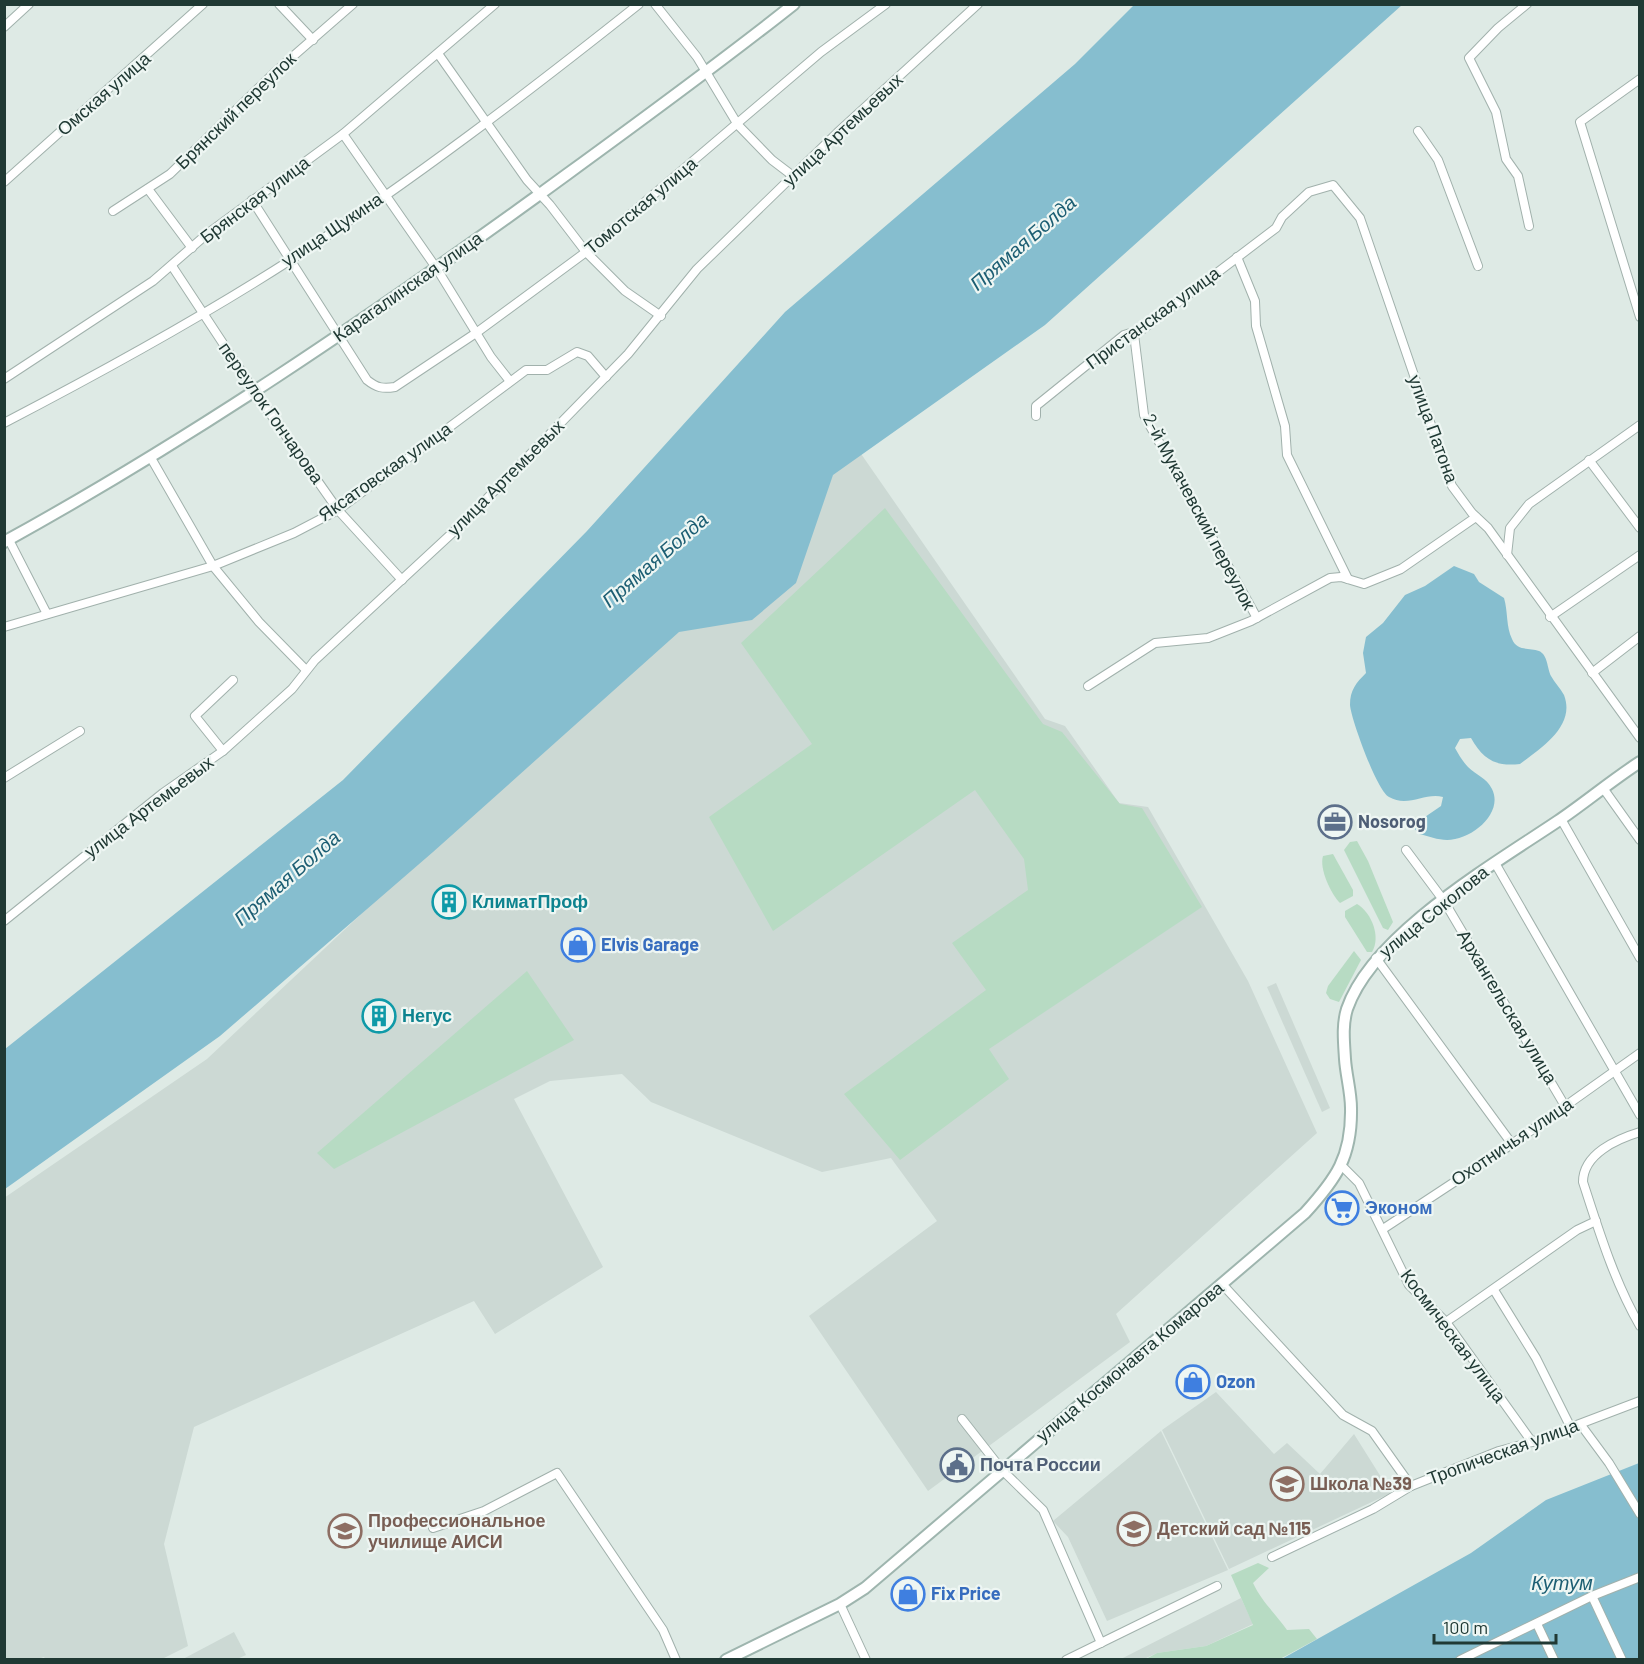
<svg xmlns="http://www.w3.org/2000/svg" width="1644" height="1664" viewBox="0 0 1644 1664" font-family="Barlow,sans-serif">
<style>
.built{fill:#ccd9d4}
.green{fill:#b7dbc3}
.water{fill:#86becf}
.lines{fill:none;stroke-linecap:round;stroke-linejoin:round}
.street-casing{stroke:#a1b1ac;stroke-width:10}
.secondary-casing{stroke:#9eb5ae;stroke-width:14}
.street{stroke:#fff;stroke-width:8}
.secondary{stroke:#fff;stroke-width:10}
.labels{text-anchor:middle;stroke-width:4.5;stroke-linejoin:round;paint-order:stroke}
.street-label{font-size:18px;fill:#203934;stroke:#eef6f3}
.service-label{font-size:18px;font-weight:bold;fill:#4e5e75;stroke:#eef6f3;text-anchor:start}
.culture-label{font-size:18px;font-weight:bold;fill:#0d838f;stroke:#eef6f3;text-anchor:start}
.shop-label{font-size:18px;font-weight:bold;fill:#366cbe;stroke:#eef6f3;text-anchor:start}
.education-label{font-size:18px;font-weight:bold;fill:#785e54;stroke:#eef6f3;text-anchor:start}
.water-label{font-size:20px;font-style:italic;fill:#1c5e73;stroke:#eef6f3}
</style>
<rect width="100%" height="100%" fill="#deeae5"/>
<g class="built">
<polygon points="857,448 1045,719 1065,726 1119,803 1148,807 1248,981 1317,1133 1116,1314 1130,1342 928,1491 809,1316 937,1221 891,1158 822,1172 651,1102 622,1074 550,1081 514,1099 603,1267 495,1334 474,1301 194,1427 164,1544 188,1646 162,1659 46,1660 44,1657 38,1659 5,1659 4,1198 207,1059"/>
<polygon points="1276,983 1330,1108 1322,1112 1267,987"/>
<polygon points="1216,1392 1274,1454 1287,1443 1320,1474 1354,1434 1391,1493 1229,1569 1162,1430"/>
<polygon points="1161,1431 1228,1570 1107,1621 1068,1537 1053,1521"/>
<polygon points="1241,1598 1253,1624 1206,1646 1157,1653 1144,1659 1119,1660"/>
<polygon points="234,1632 246,1655 237,1659 183,1659"/>
</g>
<g class="green">
<polygon points="885,508 1043,724 1062,732 1120,804 1142,808 1202,907 989,1049 1009,1079 900,1160 844,1094 986,990 952,943 1028,890 1024,859 975,790 773,931 709,817 812,744 741,643"/>
<polygon points="1357,841 1368,861 1393,922 1388,930 1383,928 1344,850 1350,842"/>
<path d="M1333 854 1353 890V896L1340 903C1331 894 1319 869 1323 856Z"/>
<path d="M1357 904C1372 913 1381 937 1372 952H1367L1345 917V911Z"/>
<polygon points="1354,951 1361,960 1339,1002 1330,999 1326,993 1328,986"/>
<polygon points="527,971 574,1040 334,1169 317,1153"/>
<path d="M1258 1563 1269 1568 1253 1583C1262 1602 1275 1613 1287 1630L1309 1629 1317 1639 1280 1659 1144 1660 1157 1653 1206 1646 1253 1625 1231 1575Z"/>
</g>
<g class="water">
<polygon points="1134,5 1402,5 1045,325 833,475 796,583 752,620 679,632 433,852 220,1036 5,1189 5,1049 343,780 587,531 785,312 1075,64"/>
<path d="M1454 566 1474 574 1479 582 1504 598C1508 611 1506 627 1512 639 1517 652 1530 647 1539 651 1548 655 1547 668 1551 676 1555 683 1560 688 1564 695 1576 726 1541 748 1520 764 1495 767 1483 759 1471 738L1460 739 1455 748C1459 755 1463 762 1468 767 1477 776 1486 777 1492 789 1504 813 1472 840 1447 840 1438 840 1428 836 1419 834L1414 828 1422 819 1441 806 1443 797C1425 792 1408 808 1389 797 1377 791 1351 719 1350 705 1350 690 1356 683 1366 673L1363 653 1366 637 1383 623 1405 595 1425 586Z"/>
<polygon points="1639,1463 1639,1659 1280,1660 1471,1553 1546,1500"/>
</g>
<g class="lines">
<g class="street-casing">
<g id="street">
<polyline points="279,4 313,40"/>
<polyline points="655,4 697,57 738,125 772,160 793,176"/>
<polyline points="1527,4 1498,28 1469,58 1496,112 1506,159 1518,176 1529,226"/>
<polyline points="4,27 29,4"/>
<polyline points="439,55 527,180 550,205 586,252 625,291 661,316"/>
<polyline points="1640,79 1580,122 1640,317"/>
<polyline points="1418,131 1438,160 1478,266"/>
<polyline points="343,134 437,269 491,357 509,380"/>
<polyline points="4,182 203,4"/>
<polyline points="148,189 192,248"/>
<path d="M252 200 367 380C377 388 383 389 395 387L476 333 586 252 821 52 886 4"/>
<polyline points="113,211 170,174 275,72 353,4"/>
<polyline points="1237,257 1255,301 1256,326 1285,426 1287,455 1348,579"/>
<polyline points="172,266 255,392 338,510 402,580"/>
<polyline points="1134,334 1144,415 1257,618"/>
<polyline points="4,379 153,281 207,234 343,134 495,4"/>
<polyline points="1036,416 1036,406 1124,335 1143,329 1276,228 1282,217 1309,192 1333,185 1360,218 1452,486 1472,513 1488,528 1640,738"/>
<path d="M4 423C102 372 199 319 292 259 412 181 527 93 639 4"/>
<polyline points="151,458 213,566 259,622 306,670"/>
<polyline points="1589,460 1640,528"/>
<polyline points="9,540 47,614"/>
<polyline points="1507,555 1510,528 1529,504 1640,425"/>
<polyline points="1550,617 1640,555"/>
<polyline points="4,627 213,566 294,533 338,510 526,370 547,370 577,352 588,356 606,377"/>
<polyline points="1592,673 1640,636"/>
<polyline points="1088,686 1155,643 1208,638 1251,621 1330,578 1341,577 1364,584 1401,569 1476,517"/>
<polyline points="223,751 195,716 233,680"/>
<polyline points="4,778 80,731"/>
<polyline points="1603,788 1640,840"/>
<polyline points="1561,819 1640,958"/>
<polyline points="1406,850 1444,901 1565,1106"/>
<polyline points="1495,863 1640,1115"/>
<polyline points="4,921 163,793 223,751 292,689 315,660 463,523 628,354 697,269 837,133 978,4"/>
<polyline points="1376,958 1512,1144"/>
<path d="M1640 1132C1617 1139 1583 1154 1583 1182 1599 1231 1614 1281 1640 1326"/>
<polyline points="1342,1166 1359,1183 1409,1285 1446,1322 1532,1442"/>
<polyline points="1383,1229 1512,1144 1640,1053"/>
<polyline points="1222,1284 1343,1415 1372,1431 1411,1486"/>
<polyline points="1494,1290 1536,1358 1571,1428"/>
<polyline points="1446,1322 1577,1230 1596,1221"/>
<polyline points="962,1419 1002,1470 1043,1510 1101,1643"/>
<polyline points="1581,1425 1609,1463 1640,1514"/>
<polyline points="433,1528 484,1511 557,1473 663,1630 676,1660"/>
<polyline points="1272,1557 1373,1509 1411,1486 1499,1451 1532,1442 1640,1401"/>
<polyline points="1592,1596 1622,1660"/>
<polyline points="840,1604 866,1660"/>
<polyline points="1537,1624 1554,1660"/>
<polyline points="1066,1660 1217,1586"/>
<polyline points="1460,1660 1592,1596 1640,1577"/>
</g>
</g>
<g class="secondary-casing">
<g id="secondary">
<path d="M4 542C191 439 367 319 540 194 625 132 711 70 794 4"/>
<path d="M726 1660 840 1604 865 1588 1305 1213C1336 1179 1352 1157 1351 1108 1351 1092 1346 1075 1345 1059 1344 1042 1342 1025 1347 1009 1372 935 1494 864 1558 821 1586 802 1612 780 1640 762"/>
</g>
</g>
<use href="#street" class="street"/>
<use href="#secondary" class="secondary"/>
</g>
<defs>
<g id="office-ring" transform="scale(1.725)"><circle r="9.5" fill="#eef6f3" stroke="#5c6f8a" stroke-width="1.5"/><path d="M-6-3h4V-5.5h4V-3h4V5H-6ZM-1-4.5V-3h2v-1.5ZM-6 0V1H6V0Z" fill="#5c6f8a"/></g>
<g id="building-ring" transform="scale(1.725)"><circle r="9.5" fill="#eef6f3" stroke="#0f9aa8" stroke-width="1.5"/><path d="M-4-6H4V6H1V3H-1V6H-4ZM-2.5-4.3h1.7v1.8h-1.7ZM.8-4.3h1.7v1.8H.8ZM-2.5-1h1.7V.8h-1.7ZM.8-1h1.7V.8H.8Z" fill="#0f9aa8"/></g>
<g id="shop-ring" transform="scale(1.725)"><circle r="9.5" fill="#eef6f3" stroke="#3f7fe0" stroke-width="1.5"/><path d="M-5-2.5h2.3a2.7 3.5 0 0 1 5.4 0H5L5.5 6h-11ZM-1.5-2.5h3a1.5 2.3 0 0 0-3 0Z" fill="#3f7fe0"/></g>
<g id="supermarket-ring" transform="scale(1.725)"><circle r="9.5" fill="#eef6f3" stroke="#3f7fe0" stroke-width="1.5"/><path d="M-6-5.5h2.5l.6 2H6L4.5 2H-2.5L-4.4-4H-6ZM-1.5 3.2a1.3 1.3 0 1 0 .1 0ZM3 3.2a1.3 1.3 0 1 0 .1 0Z" fill="#3f7fe0"/></g>
<g id="civic-ring" transform="scale(1.725)"><circle r="9.5" fill="#eef6f3" stroke="#5c6f8a" stroke-width="1.5"/><path d="M-.6-6.5H3V-4.5H.6V-3L4-1V1h2V6H-6V1h2V-1L-.6-3ZM-1.2 2.5V6h2.4V2.5Z" fill="#5c6f8a"/></g>
<g id="school-ring" transform="scale(1.725)"><circle r="9.5" fill="#eef6f3" stroke="#8d6e63" stroke-width="1.5"/><path d="M0-5L7-2L0 1L-7-2ZM-4 1L0 2.5L4 1V4Q0 6-4 4Z" fill="#8d6e63"/></g>
<g id="university-ring" transform="scale(1.725)"><circle r="9.5" fill="#eef6f3" stroke="#8d6e63" stroke-width="1.5"/><path d="M0-5L7-2L0 1L-7-2ZM-4 1L0 2.5L4 1V4Q0 6-4 4Z" fill="#8d6e63"/></g>
</defs>
<g fill-rule="evenodd">
<use href="#office-ring" x="1335" y="822"/>
<use href="#building-ring" x="449" y="902"/>
<use href="#shop-ring" x="578" y="945"/>
<use href="#building-ring" x="379" y="1016"/>
<use href="#supermarket-ring" x="1342" y="1208"/>
<use href="#shop-ring" x="1193" y="1382"/>
<use href="#civic-ring" x="957" y="1465"/>
<use href="#school-ring" x="1287" y="1484"/>
<use href="#school-ring" x="1134" y="1529"/>
<use href="#university-ring" x="345" y="1531"/>
<use href="#shop-ring" x="908" y="1594"/>
</g>
<g class="labels">
<g class="street-label">
<text transform="translate(104 94) rotate(-41)" y="6">Омская улица</text>
<text transform="translate(236 111) rotate(-44)" y="6">Брянский переулок</text>
<text transform="translate(843 130) rotate(-43)" y="6">улица Артемьевых</text>
<text transform="translate(255 200) rotate(-37)" y="6">Брянская улица</text>
<text transform="translate(641 206) rotate(-40)" y="6">Томотская улица</text>
<text transform="translate(332 230) rotate(-34)" y="6">улица Щукина</text>
<text transform="translate(408 287) rotate(-35)" y="6">Карагалинская улица</text>
<text transform="translate(1153 318) rotate(-36)" y="6">Пристанская улица</text>
<text transform="translate(271 413) rotate(55)" y="6">переулок Гончарова</text>
<text transform="translate(1433 429) rotate(70)" y="6">улица Патона</text>
<text transform="translate(385 472) rotate(-35)" y="6">Яксатовская улица</text>
<text transform="translate(506 478) rotate(-45)" y="6">улица Артемьевых</text>
<text transform="translate(1199 512) rotate(62)" y="6">2-й Мукачевский переулок</text>
<text transform="translate(149 807) rotate(-37)" y="6">улица Артемьевых</text>
<text transform="translate(1434 912) rotate(-39)" y="6">улица Соколова</text>
<text transform="translate(1507 1007) rotate(59)" y="6">Архангельская улица</text>
<text transform="translate(1512 1142) rotate(-34)" y="6">Охотничья улица</text>
<text transform="translate(1453 1336) rotate(53)" y="6">Космическая улица</text>
<text transform="translate(1130 1362) rotate(-40)" y="6">улица Космонавта Комарова</text>
<text transform="translate(1503 1452) rotate(-20)" y="6">Тропическая улица</text>
</g>
<g class="service-label">
<text x="1358" y="828">Nosorog</text>
<text x="980" y="1471">Почта России</text>
</g>
<g class="culture-label">
<text x="472" y="908">КлиматПроф</text>
<text x="402" y="1022">Негус</text>
</g>
<g class="shop-label">
<text x="601" y="951">Elvis Garage</text>
<text x="1365" y="1214">Эконом</text>
<text x="1216" y="1388">Ozon</text>
<text x="931" y="1600">Fix Price</text>
</g>
<g class="education-label">
<text x="1310" y="1490">Школа №39</text>
<text x="368" y="1527">Профессиональное<tspan x="368" dy="21">училище АИСИ</tspan></text>
<text x="1157" y="1535">Детский сад №115</text>
</g>
<g class="water-label">
<text transform="translate(1023 243) rotate(-41)" y="7">Прямая Болда</text>
<text transform="translate(655 560) rotate(-41)" y="7">Прямая Болда</text>
<text transform="translate(287 878) rotate(-41)" y="7">Прямая Болда</text>
<text x="1562" y="1590">Кутум</text>
</g>
</g>
<rect width="1644" height="1664" fill="none" stroke="#203934" stroke-width="12"/>
<path d="M1434 1634v9h122v-9" fill="none" stroke="#203934" stroke-width="3"/>
<text x="1443" y="1634" font-size="18" fill="#203934" stroke="#eef6f3" stroke-width="4.5" paint-order="stroke">100 m</text>
</svg>
